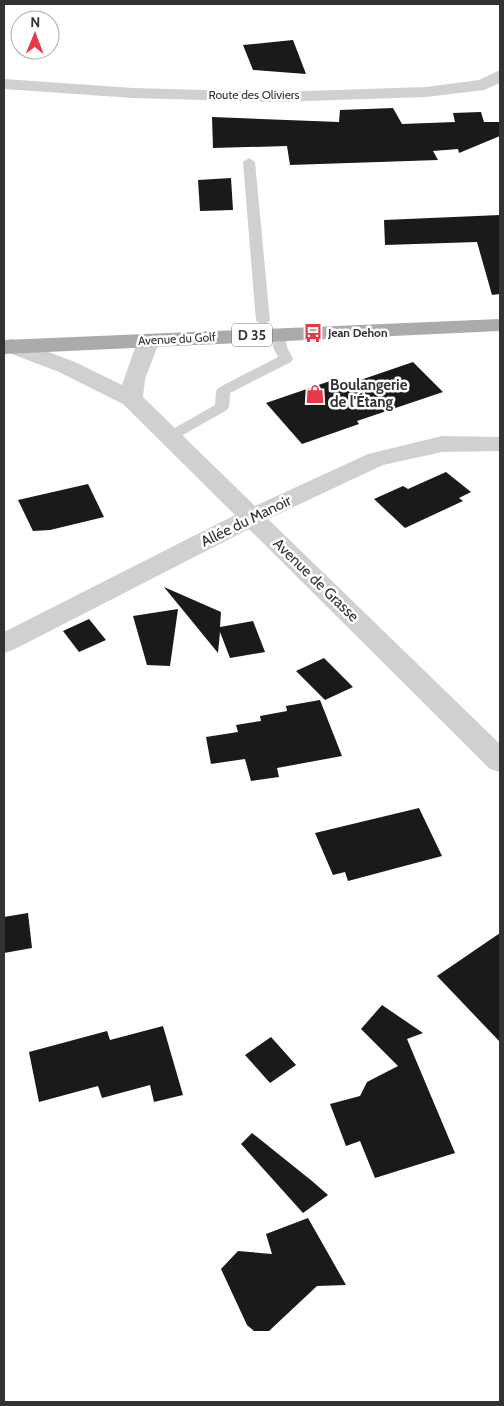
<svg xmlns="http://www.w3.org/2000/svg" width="504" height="1406" viewBox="0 0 504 1406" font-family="Cabin,sans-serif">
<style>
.building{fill:#1a1a1a}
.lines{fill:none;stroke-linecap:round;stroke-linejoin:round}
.lane{fill:#d0d0d0;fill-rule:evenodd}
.street{fill:#d0d0d0;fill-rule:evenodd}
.primary{fill:#ababab;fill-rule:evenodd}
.labels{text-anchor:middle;stroke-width:5;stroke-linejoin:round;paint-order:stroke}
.far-street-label{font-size:12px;fill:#333;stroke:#fff}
.far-poi-label{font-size:12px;font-weight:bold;fill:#333;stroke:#fff;text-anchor:start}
.shield{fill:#fff;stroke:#707070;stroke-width:1}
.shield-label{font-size:14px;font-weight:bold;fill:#333}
.poi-label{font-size:15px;font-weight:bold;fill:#333;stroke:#fff;text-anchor:start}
.street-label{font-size:15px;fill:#333;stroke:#fff}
</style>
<rect width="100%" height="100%" fill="#fff"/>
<g class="building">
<polygon points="293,40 306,74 253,70 243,45"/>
<polygon points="393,108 402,124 455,122 453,113 481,112 484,122 500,122 500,136 459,153 458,149 433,151 438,160 290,165 287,146 213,148 212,117 339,122 340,110"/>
<polygon points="231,178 233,210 200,211 198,180"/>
<polygon points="500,215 500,294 492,295 477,242 385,245 384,220"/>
<polygon points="413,362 443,392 357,421 359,424 302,444 266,403 333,380 340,387"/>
<polygon points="446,472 471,492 459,498 463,501 405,528 374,499 403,486 408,489"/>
<polygon points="88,484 104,517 50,530 33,531 18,500"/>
<polygon points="164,587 221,612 220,627 253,621 265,652 230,658 220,632 218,653"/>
<polygon points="178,609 170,666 147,665 133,616"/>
<polygon points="89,619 106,640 79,652 63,631"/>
<polygon points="324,658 353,687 325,700 296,671"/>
<polygon points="320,700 342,756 277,768 279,777 251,781 245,759 211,764 206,737 238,732 236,725 261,721 260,716 287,711 286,706"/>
<polygon points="419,808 442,856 348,881 345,872 333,875 315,833"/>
<polygon points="28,913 32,948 4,953 4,917"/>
<polygon points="500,933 500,1042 437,976"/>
<polygon points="382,1005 423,1033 407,1039 455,1153 375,1178 360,1141 346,1146 330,1104 360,1096 367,1082 398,1066 361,1029"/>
<polygon points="163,1026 183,1095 154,1102 150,1085 102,1098 98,1086 39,1102 29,1052 107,1031 110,1040"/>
<polygon points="271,1037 296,1065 270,1083 245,1055"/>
<polygon points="252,1133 312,1181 328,1195 303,1213 241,1144"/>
<polygon points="308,1218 346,1285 317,1286 269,1331 254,1331 247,1325 221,1269 238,1251 272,1254 266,1234"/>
</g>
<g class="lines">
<g class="lane">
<polygon points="249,158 255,162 270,321 263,325 256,321 243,162"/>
<polygon points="278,330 285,334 287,347 293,359 291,362 230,393 229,407 227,410 174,440 164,440 162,437 164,434 215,405 216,391 218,388 278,357 273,347 271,334"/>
</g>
<g class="street">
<polygon points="500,70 500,83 484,90 426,97 276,102 133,98 4,89 4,79 133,88 276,92 426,87 479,80"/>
<polygon points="146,334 154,336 158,345 145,379 143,397 255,506 368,454 442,436 500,437 500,451 442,452 383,465 268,519 500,744 500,772 490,769 249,529 13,650 4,653 4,632 235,515 123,404 59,372 4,351 4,341 11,339 19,341 75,362 122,385 136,345 135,341 138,336"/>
</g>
<polygon class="primary" points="500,319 500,331 4,354 4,340"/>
</g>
<defs>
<g id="bus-bare" transform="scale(1.5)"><path d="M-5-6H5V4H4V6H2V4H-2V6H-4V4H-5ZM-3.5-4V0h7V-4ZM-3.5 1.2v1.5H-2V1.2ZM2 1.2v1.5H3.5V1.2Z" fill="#e63946" stroke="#fff" stroke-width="2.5" paint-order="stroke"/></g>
<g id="shop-bare" transform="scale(1.5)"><path d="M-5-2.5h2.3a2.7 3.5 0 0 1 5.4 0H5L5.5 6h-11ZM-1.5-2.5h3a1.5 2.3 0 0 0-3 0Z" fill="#e63946" stroke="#fff" stroke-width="2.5" paint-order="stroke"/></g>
</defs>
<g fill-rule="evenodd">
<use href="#bus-bare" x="313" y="333"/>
<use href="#shop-bare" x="315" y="394"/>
</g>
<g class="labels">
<g class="far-street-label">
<text x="254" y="99">Route des Oliviers</text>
<text transform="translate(177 339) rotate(-3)" y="4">Avenue du Golf</text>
</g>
<g class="far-poi-label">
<text x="328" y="337">Jean Dehon</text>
</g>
<rect class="shield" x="232" y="323.5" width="40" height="23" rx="4"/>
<g class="shield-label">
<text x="252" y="340">D 35</text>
</g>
<g class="poi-label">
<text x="330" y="390">Boulangerie<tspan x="330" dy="17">de l'Étang</tspan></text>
</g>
<g class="street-label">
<text transform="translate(246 521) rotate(-26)" y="5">Allée du Manoir</text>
<text transform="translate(316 580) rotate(44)" y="5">Avenue de Grasse</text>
</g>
</g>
<rect width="504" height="1406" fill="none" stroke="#333333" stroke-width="10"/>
<g transform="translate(35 35) rotate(1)"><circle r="24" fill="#ffffff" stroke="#adadad"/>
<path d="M0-4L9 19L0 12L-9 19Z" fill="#e63946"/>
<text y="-8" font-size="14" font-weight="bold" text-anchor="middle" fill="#333333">N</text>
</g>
</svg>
